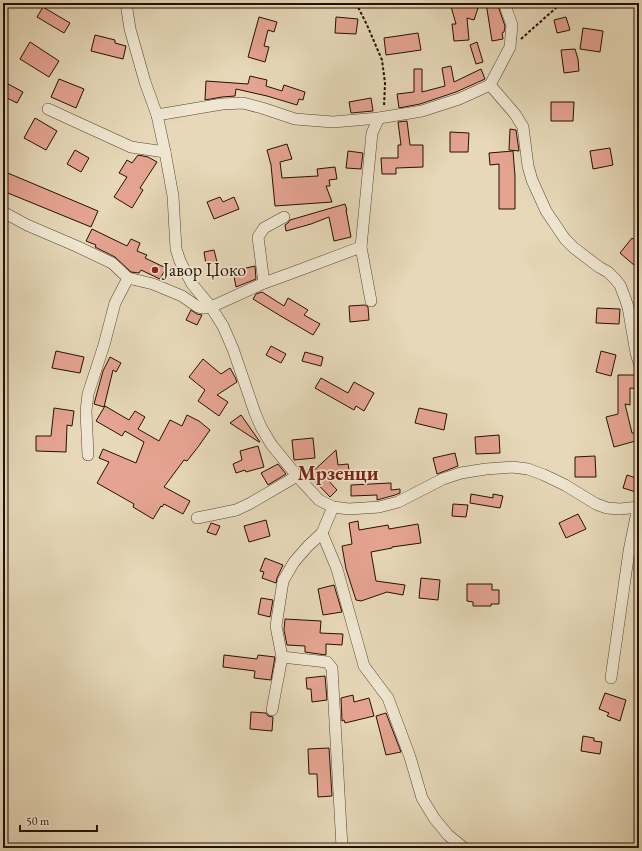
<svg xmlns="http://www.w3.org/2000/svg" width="642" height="851" viewBox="0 0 642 851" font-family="'EB Garamond',serif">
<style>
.building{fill:#e5a491;stroke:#251002}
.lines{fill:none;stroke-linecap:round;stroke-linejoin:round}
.street-casing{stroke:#554230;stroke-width:12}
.path{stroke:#251002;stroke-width:2;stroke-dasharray:3 2;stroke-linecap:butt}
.street{stroke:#efe6d1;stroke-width:11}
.poi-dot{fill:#8f2418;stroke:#efe6d1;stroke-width:1.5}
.labels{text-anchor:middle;stroke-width:3.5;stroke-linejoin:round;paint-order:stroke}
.poi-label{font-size:18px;fill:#251002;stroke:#efe6d1;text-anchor:start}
.quarter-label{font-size:20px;font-weight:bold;fill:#7a1f14;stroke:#efe6d1}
</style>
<rect width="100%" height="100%" fill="#e6d8b8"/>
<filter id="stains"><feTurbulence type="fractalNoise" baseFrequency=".005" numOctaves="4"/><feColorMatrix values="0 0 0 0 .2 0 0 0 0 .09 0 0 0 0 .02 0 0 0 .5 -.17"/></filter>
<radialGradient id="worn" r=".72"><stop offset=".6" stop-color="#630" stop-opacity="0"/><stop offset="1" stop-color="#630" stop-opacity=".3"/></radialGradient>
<g class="building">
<polygon points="450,3 465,3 478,8 474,20 467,18 469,40 454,41 452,24 456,24"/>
<polygon points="486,3 497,3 505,26 504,32 502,33 503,39 492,41"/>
<polygon points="43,7 70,23 64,33 37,17"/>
<polygon points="259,17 277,22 274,32 268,30 264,46 269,47 265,62 248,57"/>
<polygon points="336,17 358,19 356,34 335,33"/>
<polygon points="566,17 570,30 557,33 554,20"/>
<polygon points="583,28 603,31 600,52 580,49"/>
<polygon points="418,33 421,50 386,55 384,38"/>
<polygon points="95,35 115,40 115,43 126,46 123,59 91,51"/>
<polygon points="30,42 59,61 49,77 20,59"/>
<polygon points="477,42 483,62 476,64 470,45"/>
<polygon points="575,49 578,59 579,71 564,73 561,50"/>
<polygon points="451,66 454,82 481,69 485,79 456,92 420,104 399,108 397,94 414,92 414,69 422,69 422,92 445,86 442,68"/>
<polygon points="250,76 267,80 266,86 282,91 284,85 305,92 303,100 299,99 297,105 267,96 236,89 235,96 222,97 205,100 206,81 248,84"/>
<polygon points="59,79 84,89 76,108 51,97"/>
<polygon points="8,84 23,92 17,103 3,96 3,94"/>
<polygon points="371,98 373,111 351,113 349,102"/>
<polygon points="551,102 574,102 573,121 551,121"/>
<polygon points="35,118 57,131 46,150 24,138"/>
<polygon points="407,121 410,145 423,145 423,167 396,168 396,174 382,174 381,158 398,158 398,145 401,145 398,122"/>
<polygon points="510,129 516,130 519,151 509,150"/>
<polygon points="450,132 469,133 468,152 450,152"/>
<polygon points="287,144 292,159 280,162 282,178 318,176 317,169 335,167 337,179 329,180 330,186 326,186 332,202 275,206 271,165 267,150"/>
<polygon points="610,148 613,165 593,169 590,151"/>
<polygon points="75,150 89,158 81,172 67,164"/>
<polygon points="348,151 363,153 361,169 346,168"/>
<polygon points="513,151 515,176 515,209 499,209 499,164 490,165 489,153"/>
<polygon points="138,155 148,157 157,162 140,188 143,190 132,208 114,197 127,177 119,173 127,160 132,163"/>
<polygon points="3,171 98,211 91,227 3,191"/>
<polygon points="220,197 223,202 234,197 239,209 214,219 207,202"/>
<polygon points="345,204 347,210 346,210 351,237 334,241 329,217 311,224 286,231 285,225 288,223 290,220"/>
<polygon points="92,229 127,246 131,239 140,243 137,251 147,255 145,258 166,268 160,279 141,270 139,273 131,272 115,257 95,247 96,245 86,241"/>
<polygon points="632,238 639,244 639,260 634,265 620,253"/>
<polygon points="214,250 217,262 206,264 204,252"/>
<polygon points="255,266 256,279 236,287 233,271"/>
<polygon points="262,292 284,306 288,298 308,310 304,315 320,324 313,335 279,315 253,299 256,294"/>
<polygon points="365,305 368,307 369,320 350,322 349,306"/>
<polygon points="597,308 620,309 619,324 596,323"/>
<polygon points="191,310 197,314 202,315 197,325 186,320"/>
<polygon points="271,346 286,354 281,363 266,355"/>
<polygon points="56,351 84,357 80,373 52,368"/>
<polygon points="601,351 616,355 611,376 596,372"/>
<polygon points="305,352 323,357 321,366 302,361"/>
<polygon points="110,357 121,363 116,372 113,370 104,407 94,404 103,371"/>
<polygon points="203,359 221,374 230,368 235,377 237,382 217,395 228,402 219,416 198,401 205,390 189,377"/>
<polygon points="618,375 639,375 639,389 630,388 630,405 625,404 632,433 639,433 639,440 614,447 606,417 618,414"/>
<polygon points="321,378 348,393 354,382 374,393 364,411 356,406 354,410 315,388"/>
<polygon points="105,406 129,420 135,411 145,417 138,429 159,441 170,420 182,426 187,415 199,421 210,430 198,447 187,461 184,460 164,487 190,501 183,514 164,504 162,507 161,506 153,519 133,507 134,504 97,483 109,462 99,458 103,449 136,463 144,442 125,431 122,436 96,421"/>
<polygon points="54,408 74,411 72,426 67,425 66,452 36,451 36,436 51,436"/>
<polygon points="419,408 447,414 444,430 415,423"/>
<polygon points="241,415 260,442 259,442 230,423"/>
<polygon points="499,435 500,453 476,454 475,437"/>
<polygon points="313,438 315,458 294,460 292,440"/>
<polygon points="258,446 264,467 246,472 245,470 236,473 233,464 242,460 240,451"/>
<polygon points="336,450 338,465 348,464 350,476 327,479 337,490 330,497 309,475"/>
<polygon points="455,453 458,466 437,474 433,458"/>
<polygon points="595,456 596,477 575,477 575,457"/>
<polygon points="278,464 286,474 268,485 261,473"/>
<polygon points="627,475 639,479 636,492 623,488"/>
<polygon points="391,483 391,490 400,489 400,493 395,495 377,500 377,495 351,496 351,485"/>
<polygon points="471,494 493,498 493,494 503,496 500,508 470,503"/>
<polygon points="453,504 468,505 466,517 452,516"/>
<polygon points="578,514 586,529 566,538 559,523"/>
<polygon points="266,520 270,536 249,542 244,526"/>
<polygon points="358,521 359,530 388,525 389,529 418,524 421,543 392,547 392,548 371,552 376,581 405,585 403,595 387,592 361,601 356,600 346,569 342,546 352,544 349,523"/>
<polygon points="211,523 220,526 216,535 207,532"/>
<polygon points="265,558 283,565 277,578 276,583 262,578 264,572 260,571"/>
<polygon points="421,578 440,580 438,600 419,598"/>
<polygon points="467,584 492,584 492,590 499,590 499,604 491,604 491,606 473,606 473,602 467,601"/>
<polygon points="334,585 342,612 323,615 318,589"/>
<polygon points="261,598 273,600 270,617 258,614"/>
<polygon points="285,619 321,621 320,633 343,634 342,645 326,644 326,655 305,652 305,646 287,645 284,630"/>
<polygon points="224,655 257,659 258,655 275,657 271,680 254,678 255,671 223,667"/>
<polygon points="325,676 327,700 312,702 311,689 307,689 306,678"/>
<polygon points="605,693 626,700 620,721 607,716 609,713 599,709"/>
<polygon points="353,695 354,702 369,698 374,716 345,723 344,720 342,721 341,698"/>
<polygon points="251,712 266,713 268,716 273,717 272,731 250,729"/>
<polygon points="386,713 401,752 386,755 376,716"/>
<polygon points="583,736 594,738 594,741 602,742 600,754 581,751"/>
<polygon points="329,748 332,796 318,797 317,774 309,774 308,749"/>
</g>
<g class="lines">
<g class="street-casing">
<g id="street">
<polyline points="126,3 130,29 145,82 157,115 165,152 173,196 176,249 180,261 192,284 211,307 223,326 233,349 255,413 261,427 271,444 297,476 319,500 333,507 349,509 379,507 398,502 443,479 461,473 486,469 512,467 528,469 544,475 565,485 596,504 607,508 620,509 639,507"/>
<polyline points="490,85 510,47 512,25 504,3"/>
<polyline points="48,109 131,147 165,152"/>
<polyline points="157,115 222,104 243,103 262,108 295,119 333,122 379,118 422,111 459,99 490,85 515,114 523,127 528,166 532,180 546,211 565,239 574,248 599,267 608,272 615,279 620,285 625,298 628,307 636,353 639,363"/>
<polyline points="3,212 27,225 76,246 112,263 128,278"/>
<polyline points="264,283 258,237 264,228 284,217"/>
<polyline points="371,301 361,247 372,133 379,118"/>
<polyline points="88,455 86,411 88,394 104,345 115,303 128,278 153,284 182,296 198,307 204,308 211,307 264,283 289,274 361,247"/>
<polyline points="197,518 236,510 249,504 297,476"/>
<polyline points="322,533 337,569 364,666 388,698 410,757 422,798 434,818 448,835 464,848"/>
<polyline points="282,657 327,662 332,668 342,847"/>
<polyline points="611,678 629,551 638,507"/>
<polyline points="272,710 282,657 276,626 283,581 294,562 308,546 322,533 333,507"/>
</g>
</g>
<g class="path">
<polyline points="356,3 367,25 382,60 385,83 384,107"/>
<polyline points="521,39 557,7 559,3"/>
</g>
<use href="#street" class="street"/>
</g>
<circle class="poi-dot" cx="155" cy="270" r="4"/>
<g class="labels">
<g class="poi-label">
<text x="163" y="276">Јавор Џоко</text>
</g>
<g class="quarter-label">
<text x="338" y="480">Мрзенци</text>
</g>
</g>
<rect width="642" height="851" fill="none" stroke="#e6d8b8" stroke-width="16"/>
<rect x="4" y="4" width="634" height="843" fill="none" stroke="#251002" stroke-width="2"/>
<rect x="8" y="8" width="626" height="835" fill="none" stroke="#251002"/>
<path d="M20 825v6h77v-6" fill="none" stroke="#251002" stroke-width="2"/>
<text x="26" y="825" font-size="12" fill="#251002" stroke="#efe6d1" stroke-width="3" paint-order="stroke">50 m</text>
<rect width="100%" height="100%" filter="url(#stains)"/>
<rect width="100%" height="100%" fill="url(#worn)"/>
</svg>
